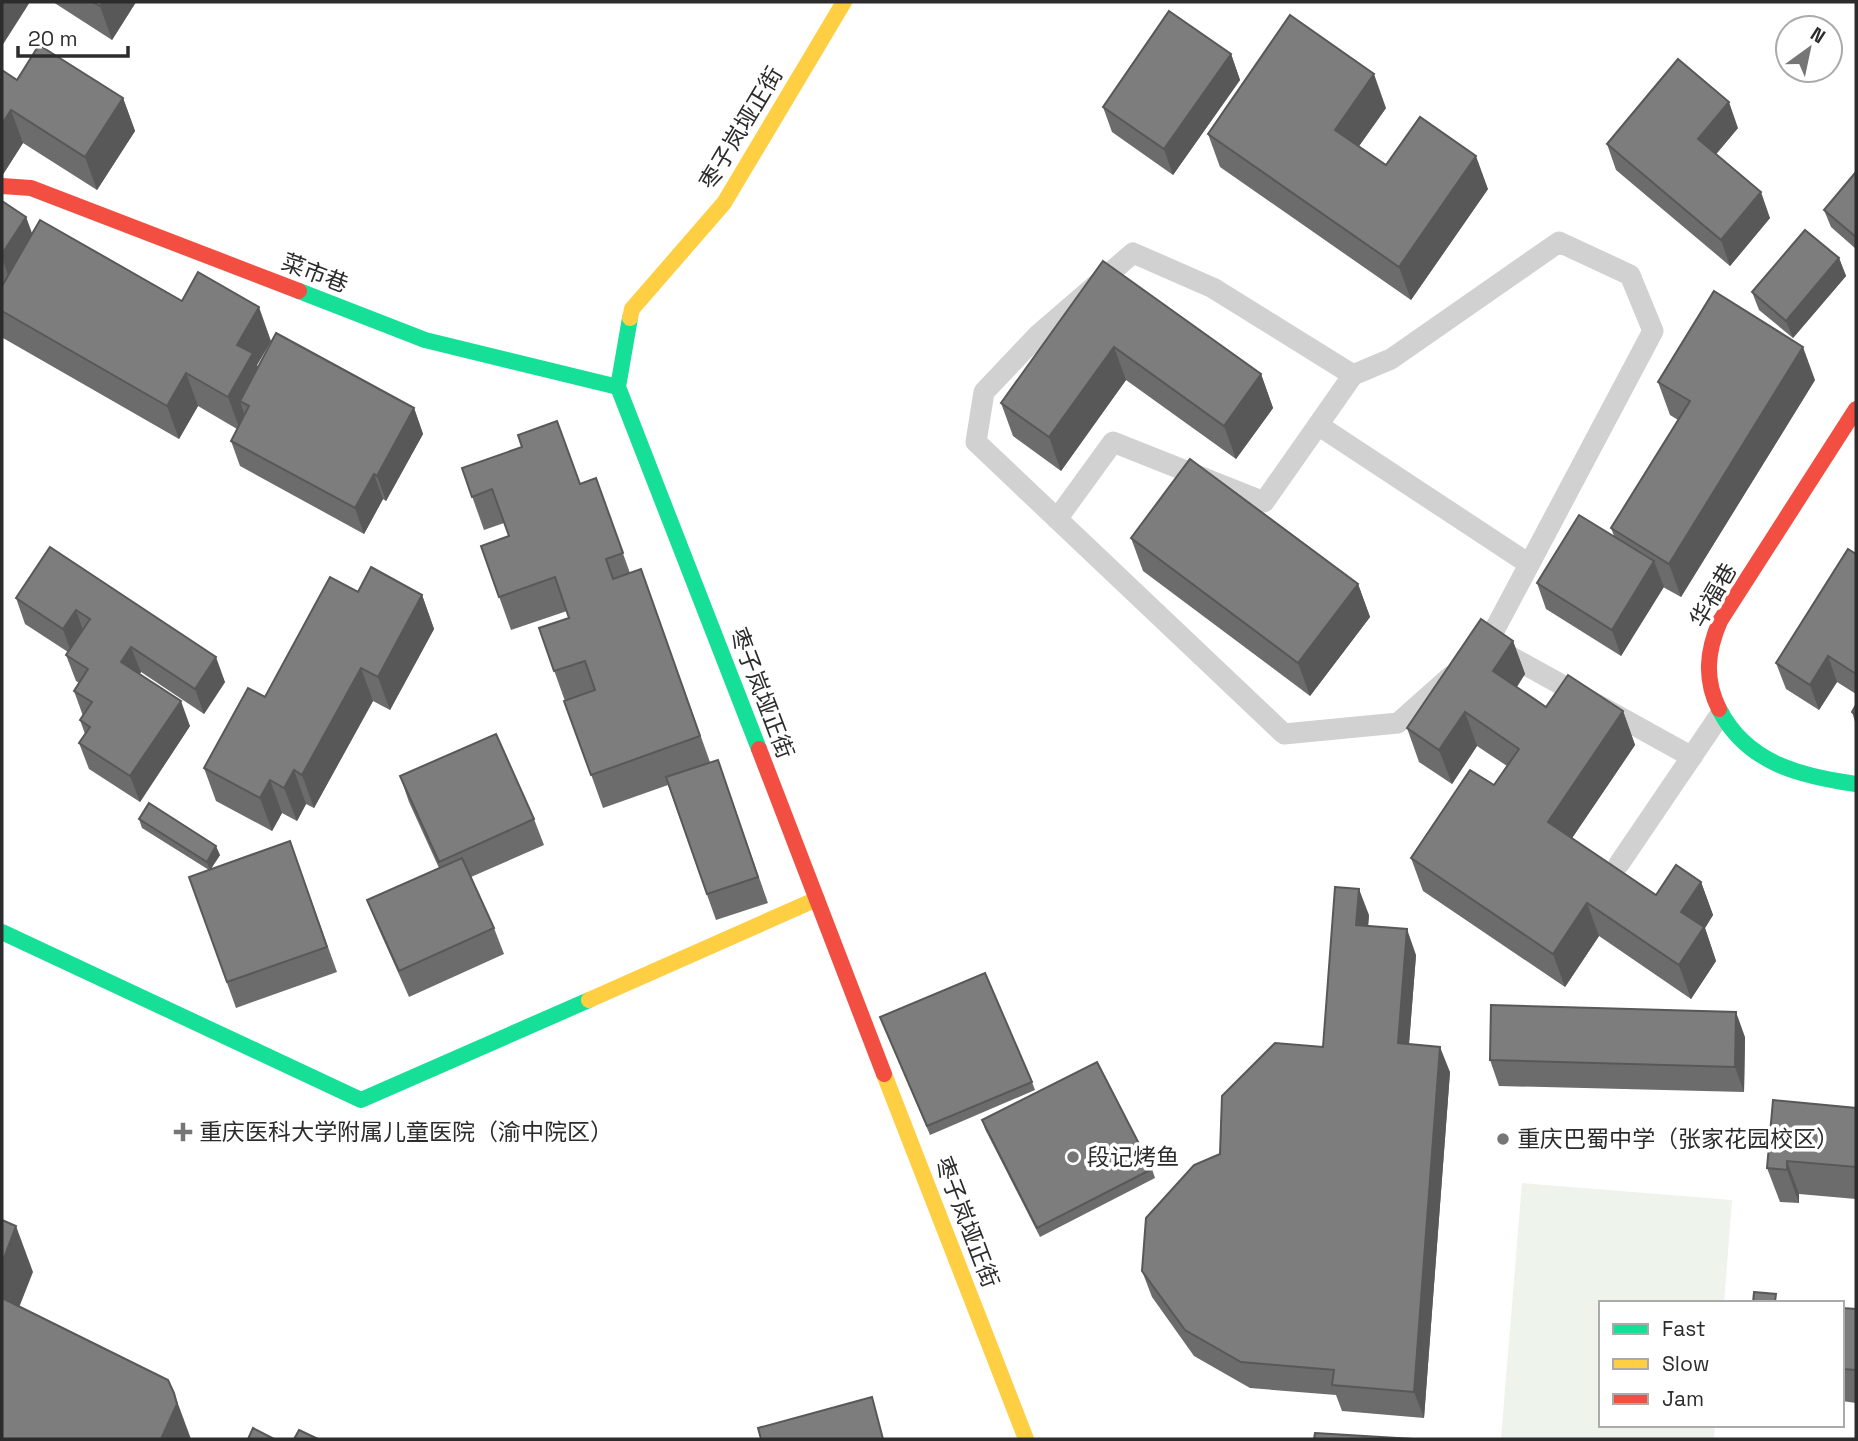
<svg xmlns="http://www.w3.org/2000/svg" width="1858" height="1441" viewBox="0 0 1858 1441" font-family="'Space Grotesk','Noto Sans SC',sans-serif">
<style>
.green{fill:#eef3eb}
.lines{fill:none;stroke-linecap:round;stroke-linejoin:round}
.lane{stroke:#d1d1d1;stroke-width:21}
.fast{stroke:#16e098;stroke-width:16}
.slow{stroke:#ffcf43;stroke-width:16}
.jam{stroke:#f24e42;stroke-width:16}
.wall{fill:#6c6c6c}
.shaded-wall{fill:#585858}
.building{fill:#7d7d7d;stroke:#585858;stroke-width:2}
.poi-dot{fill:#767676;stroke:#fff;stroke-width:2.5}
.labels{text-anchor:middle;stroke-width:7;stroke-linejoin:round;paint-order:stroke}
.street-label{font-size:23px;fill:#2c2c2c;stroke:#fff}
.poi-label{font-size:23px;fill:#2c2c2c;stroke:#fff;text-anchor:start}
</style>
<rect width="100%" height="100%" fill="#fff"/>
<polygon class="green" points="1522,1183 1732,1200 1724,1303 1601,1303 1601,1425 1715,1425 1714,1439 1501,1439"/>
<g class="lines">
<g class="lane">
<polyline points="1318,425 1529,564"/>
<polyline points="1057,519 1113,442 1264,502 1353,375"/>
<polyline points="1495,648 1692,757"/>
<polyline points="1451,676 1398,723 1284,734 976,442 984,392 1038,335 1133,253 1213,288 1353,375 1391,359 1559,242 1630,275 1653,331 1487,644"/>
<polyline points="1619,864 1720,715"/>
</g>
<g class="fast">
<polyline points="299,291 425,340 618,387"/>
<polyline points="630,318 618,387 759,749"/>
<path d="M1719 709C1747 764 1801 776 1856 784"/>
<polyline points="2,932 361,1100 589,1000"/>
</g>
<g class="slow">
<polyline points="630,318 632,309 724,203 844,2"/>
<polyline points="589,1000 817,899"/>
<polyline points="884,1074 1026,1439"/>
</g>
<g class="jam">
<polyline points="2,186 31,188 299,291"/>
<path d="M1719 709C1704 679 1707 651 1720 621L1856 409"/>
<polyline points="759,749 884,1074"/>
</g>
</g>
<g class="wall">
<polygon points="53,2 136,2 112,40"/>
<polygon points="1231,54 1240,80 1173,175 1112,132 1103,107"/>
<polygon points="2,70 17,80 123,98 135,131 97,190 23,143 2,176"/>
<polygon points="1386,108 1359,146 1386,165 1488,189 1411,300 1220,167 1208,134"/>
<polygon points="1738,128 1716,154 1770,218 1730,266 1616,170 1607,144"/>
<polygon points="1856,174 1856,249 1831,227 1824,210"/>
<polygon points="2,201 26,217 32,233 271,341 257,365 258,368 414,408 423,434 386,501 383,499 364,534 240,466 231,441 237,429 198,406 179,439 3,338 2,335 2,286 4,282 2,282"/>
<polygon points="1839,258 1846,276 1793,338 1759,310 1752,292"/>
<polygon points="1103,261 1261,374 1273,408 1236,459 1126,380 1061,471 1013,436 1001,403"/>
<polygon points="1815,380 1681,597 1663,587 1621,656 1546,609 1537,583 1614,536 1611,528 1678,420 1670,415 1658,382"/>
<polygon points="522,447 580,484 596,478 630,573 641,569 710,762 727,786 768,903 716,920 668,785 603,808 539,628 569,618 567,611 511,630 481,546 509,536 504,523 484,530 462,468"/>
<polygon points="1131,538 1358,584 1370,617 1310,696 1143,571"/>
<polygon points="50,547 225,682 204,714 141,672 140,674 190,726 140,802 89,769 79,743 85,734 80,720 83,716 74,691 79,683 76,681 66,655 68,652 25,624 16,598"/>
<polygon points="1856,554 1856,694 1837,682 1819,710 1786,689 1776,663"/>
<polygon points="358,592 422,595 434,629 390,710 373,701 314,808 306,804 297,821 282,813 272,831 216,801 204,768 265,697"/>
<polygon points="1513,641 1525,674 1517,687 1546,707 1623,711 1635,745 1572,838 1656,895 1701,882 1713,915 1705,928 1716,961 1691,999 1599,936 1565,987 1423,891 1411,858 1494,785 1507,766 1477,746 1452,784 1419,762 1407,728"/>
<polygon points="1856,705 1856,725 1852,712"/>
<polygon points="400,776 534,819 544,845 471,877 494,928 504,954 409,997 377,925 367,900 439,868 409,802"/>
<polygon points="139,819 220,855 211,869 290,841 337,972 236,1008 189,877 209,870 142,828"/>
<polygon points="1369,915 1368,926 1416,955 1409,1044 1450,1072 1424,1418 1342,1411 1336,1395 1250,1388 1194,1356 1152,1297 1142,1271 1220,1154 1323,1047"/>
<polygon points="880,1017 1032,1082 1035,1090 930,1135"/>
<polygon points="1745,1037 1744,1092 1499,1086 1490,1060"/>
<polygon points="1856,1108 1856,1199 1799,1194 1799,1203 1780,1202 1767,1168"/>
<polygon points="982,1120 1152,1169 1155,1178 1040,1237 985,1129"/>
<polygon points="1842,1308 1856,1309 1856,1403 1842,1401"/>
</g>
<g class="shaded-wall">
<polygon points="2,2 30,2 2,46"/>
<polygon points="103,2 136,2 112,40 100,6"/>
<polygon points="1231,54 1240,80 1173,175 1164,149"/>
<polygon points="1374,74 1386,108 1347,163 1335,130"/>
<polygon points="123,98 135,131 97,190 85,157"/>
<polygon points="1729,102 1738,128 1707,165 1698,139"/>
<polygon points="11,110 23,143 2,176 2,124"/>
<polygon points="1476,156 1488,189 1411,300 1399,267"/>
<polygon points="1761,192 1770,218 1730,266 1721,240"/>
<polygon points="26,217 35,243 10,281 2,258 2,254"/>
<polygon points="1839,258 1846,276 1793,338 1786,321"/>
<polygon points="259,307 271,341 257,365 265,387 249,406 240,401 246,419 240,430 228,397 237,345"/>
<polygon points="1114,347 1126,380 1061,471 1049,437"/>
<polygon points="1803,347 1815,380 1681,597 1669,564"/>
<polygon points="186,373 198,406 179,439 167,406"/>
<polygon points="1261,374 1273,408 1236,459 1224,426"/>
<polygon points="414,408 423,434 386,501 377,476"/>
<polygon points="374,474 383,499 364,534 355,508"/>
<polygon points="1654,561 1664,587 1621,656 1612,630"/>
<polygon points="1358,584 1370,617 1310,696 1298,663"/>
<polygon points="422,595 434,629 390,710 378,677"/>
<polygon points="76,610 85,636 72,655 63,629"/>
<polygon points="1513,641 1525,674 1505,704 1493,671"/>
<polygon points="131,647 141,672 130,688 121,662"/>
<polygon points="1828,656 1837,682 1819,710 1810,685"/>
<polygon points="216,657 225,682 204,714 195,689"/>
<polygon points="361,668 373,701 314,808 302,775"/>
<polygon points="181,701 190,726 140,802 130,776"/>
<polygon points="1623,711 1635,745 1560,856 1548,822"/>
<polygon points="1465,712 1477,746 1452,784 1439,750"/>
<polygon points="294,770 306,804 297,821 284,788"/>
<polygon points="270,780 282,813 272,831 260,798"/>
<polygon points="216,846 220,855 210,870 207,862"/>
<polygon points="1701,882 1713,915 1705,928 1716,961 1691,999 1679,965 1681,912"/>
<polygon points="1359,889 1369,915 1366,950 1356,925"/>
<polygon points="1587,903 1599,936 1565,987 1553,954"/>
<polygon points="1407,929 1416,955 1407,1069 1398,1043"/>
<polygon points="1736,1012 1745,1037 1744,1092 1735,1067"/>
<polygon points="1440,1047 1450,1072 1424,1418 1414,1392"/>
<polygon points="1787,1161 1799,1194 1799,1203 1787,1170"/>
<polygon points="16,1226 33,1272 7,1338 2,1324 2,1263"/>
<polygon points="174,1393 191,1439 161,1439"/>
</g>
<g class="building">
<polygon points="93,2 103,2 100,6"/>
<polygon points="1169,11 1231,54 1164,149 1103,107"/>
<polygon points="1290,15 1374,74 1335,130 1386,165 1420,117 1476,156 1399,267 1208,134"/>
<polygon points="39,45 123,98 85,157 11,110 2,124 2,70 17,80"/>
<polygon points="1678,59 1729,102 1698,139 1761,192 1721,240 1607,144"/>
<polygon points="1855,173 1856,174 1856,237 1824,210"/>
<polygon points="2,201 26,217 2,254"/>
<polygon points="40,220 182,301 198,272 259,307 237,345 253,353 228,397 186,373 167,406 2,311 2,286"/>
<polygon points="1805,230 1839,258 1786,321 1752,292"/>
<polygon points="1103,261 1261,374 1224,426 1114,347 1049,437 1001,403"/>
<polygon points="1714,291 1803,347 1669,564 1611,528 1690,401 1658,382"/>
<polygon points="276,333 414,408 377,476 374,474 355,508 231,441 249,406 240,401"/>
<polygon points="557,421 580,484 596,478 623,553 606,559 613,579 641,569 700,736 591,775 564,701 595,690 585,661 554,671 539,628 569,618 555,577 499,597 481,546 509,536 492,489 472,497 462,468 522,447 518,435"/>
<polygon points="1190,459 1358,584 1298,663 1131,538"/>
<polygon points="1579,515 1654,561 1612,630 1537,583"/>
<polygon points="50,547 216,657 195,689 131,647 121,662 181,701 130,776 79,743 90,727 80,720 92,702 74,691 88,669 66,655 90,619 76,610 63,629 16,598"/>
<polygon points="1848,549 1856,554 1856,674 1828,656 1810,685 1776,663"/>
<polygon points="371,567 422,595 378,677 361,668 302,775 294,770 284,788 270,780 260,798 204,768 248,688 265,697 330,577 358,592"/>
<polygon points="1481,619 1513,641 1493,671 1546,707 1568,675 1623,711 1548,822 1656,895 1676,865 1701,882 1681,912 1704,927 1679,965 1587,903 1553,954 1411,858 1470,770 1494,785 1519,749 1465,712 1439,750 1407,728"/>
<polygon points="1856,705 1856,715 1852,712"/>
<polygon points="496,734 534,819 439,862 400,776"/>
<polygon points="718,760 758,877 707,894 666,777"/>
<polygon points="149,803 216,846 207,862 139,819"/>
<polygon points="290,841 327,947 227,982 189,877"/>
<polygon points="462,858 494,928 399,971 367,900"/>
<polygon points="1335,887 1359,889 1356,925 1407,929 1398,1043 1440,1047 1414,1392 1332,1385 1334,1370 1241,1362 1185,1330 1142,1271 1146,1218 1194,1165 1220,1154 1222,1096 1275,1043 1323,1047"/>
<polygon points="985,973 1032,1082 927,1126 880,1017"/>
<polygon points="1491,1005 1736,1012 1735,1067 1490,1060"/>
<polygon points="1097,1062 1152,1169 1037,1228 982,1120"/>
<polygon points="1773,1100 1856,1108 1856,1167 1787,1161 1787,1170 1767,1168"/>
<polygon points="2,1220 16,1226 2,1263"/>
<polygon points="1754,1292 1776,1294 1775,1302 1787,1303 1753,1303"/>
<polygon points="2,1298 168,1380 174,1393 177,1404 161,1439 2,1439"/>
<polygon points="1842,1308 1856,1309 1856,1370 1842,1369"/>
<polygon points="872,1397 883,1439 761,1439 758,1428"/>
<polygon points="253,1428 274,1439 248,1439"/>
<polygon points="299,1430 318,1439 294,1439"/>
<polygon points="1315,1433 1414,1439 1314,1439"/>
</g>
<g class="poi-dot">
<path d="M179.5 1121.5h7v7h7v7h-7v7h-7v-7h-7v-7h7z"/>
<circle cx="1503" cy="1139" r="7"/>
<circle cx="1073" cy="1157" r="7"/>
</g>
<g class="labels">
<g class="street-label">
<text transform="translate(741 128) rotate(-59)" y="8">枣子岚垭正街</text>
<text transform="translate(315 273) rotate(21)" y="8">菜市巷</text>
<text transform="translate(1713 595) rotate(-60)" y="8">华福巷</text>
<text transform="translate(762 693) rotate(69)" y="8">枣子岚垭正街</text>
<text transform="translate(967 1222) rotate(69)" y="8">枣子岚垭正街</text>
</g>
<g class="poi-label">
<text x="199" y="1140">重庆医科大学附属儿童医院（渝中院区）</text>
<text x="1517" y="1147">重庆巴蜀中学（张家花园校区）</text>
<text x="1087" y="1165">段记烤鱼</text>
</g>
</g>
<rect width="1858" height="1441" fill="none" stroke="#2c2c2c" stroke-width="7"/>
<rect x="1599" y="1301" width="245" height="126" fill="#ffffff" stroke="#ababab" stroke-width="2"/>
<rect x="1613" y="1324" width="35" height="10" fill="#16e098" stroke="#ababab" stroke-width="2"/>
<text x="1662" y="1336" font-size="21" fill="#2c2c2c">Fast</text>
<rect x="1613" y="1359" width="35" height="10" fill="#ffcf43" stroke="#ababab" stroke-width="2"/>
<text x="1662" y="1371" font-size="21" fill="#2c2c2c">Slow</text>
<rect x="1613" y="1394" width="35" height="10" fill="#f24e42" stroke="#ababab" stroke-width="2"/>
<text x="1662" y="1406" font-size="21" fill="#2c2c2c">Jam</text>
<g transform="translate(1809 49) rotate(33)"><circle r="33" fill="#ffffff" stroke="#ababab" stroke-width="2"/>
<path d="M0-5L12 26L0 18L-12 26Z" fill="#767676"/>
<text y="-10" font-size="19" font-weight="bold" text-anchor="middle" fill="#2c2c2c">N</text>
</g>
<path d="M18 46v10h110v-10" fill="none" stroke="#2c2c2c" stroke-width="3.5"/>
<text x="28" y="46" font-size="21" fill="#2c2c2c" stroke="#ffffff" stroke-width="5" paint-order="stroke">20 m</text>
</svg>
